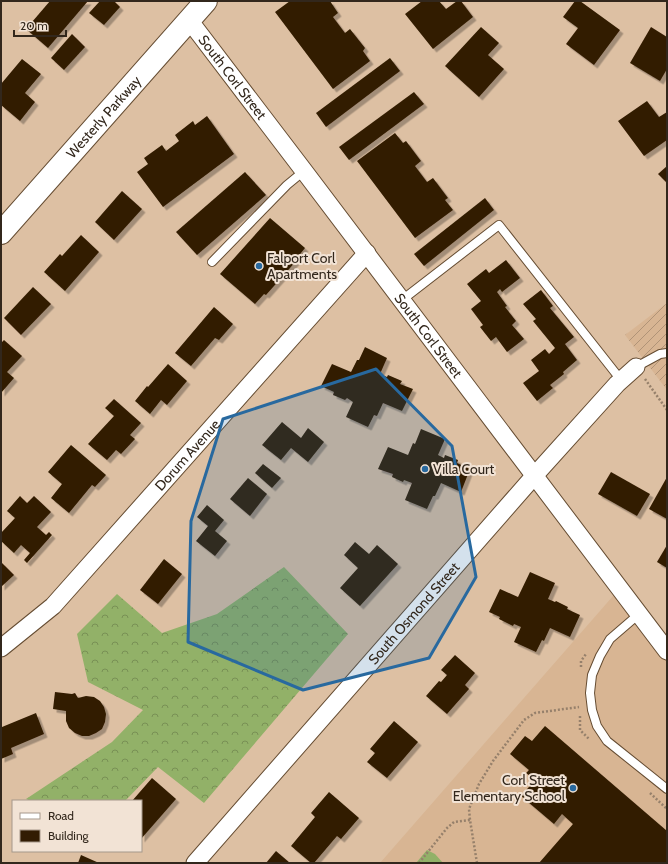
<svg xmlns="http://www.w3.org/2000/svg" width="668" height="864" viewBox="0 0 668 864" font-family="Cabin,sans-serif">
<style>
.built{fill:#d8b593}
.industrial{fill:url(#industrial-furrows)}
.green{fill:#92b168}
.forest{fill:url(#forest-crowns)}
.building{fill:#321c03;filter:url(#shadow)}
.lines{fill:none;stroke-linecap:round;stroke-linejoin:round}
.service-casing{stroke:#654c32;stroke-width:10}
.minor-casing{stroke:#654c32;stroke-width:19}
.secondary-casing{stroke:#654c32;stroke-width:24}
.path{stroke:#96806b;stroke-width:2.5;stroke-dasharray:2 2;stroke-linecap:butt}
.service{stroke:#fff;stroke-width:8}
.minor{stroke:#fff;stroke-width:17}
.secondary{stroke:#fff;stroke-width:22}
.marked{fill:#28699f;fill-opacity:0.2;stroke:#28699f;stroke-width:3;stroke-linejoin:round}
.poi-dot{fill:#28699f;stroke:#f2e3d5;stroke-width:1.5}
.labels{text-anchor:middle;stroke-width:4;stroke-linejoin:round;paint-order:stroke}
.street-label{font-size:14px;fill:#32271c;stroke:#f2e3d5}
.poi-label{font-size:14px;fill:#32271c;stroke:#f2e3d5;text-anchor:start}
</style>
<defs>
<pattern id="industrial-furrows" width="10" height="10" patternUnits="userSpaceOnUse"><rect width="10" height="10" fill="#d8b593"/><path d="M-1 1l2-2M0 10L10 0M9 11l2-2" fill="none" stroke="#b09377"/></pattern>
<pattern id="forest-crowns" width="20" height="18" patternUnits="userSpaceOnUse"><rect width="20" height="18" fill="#92b168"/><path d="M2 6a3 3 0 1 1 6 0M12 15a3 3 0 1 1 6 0" fill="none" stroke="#789055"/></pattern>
<filter id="shadow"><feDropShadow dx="3.5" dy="3.5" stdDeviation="0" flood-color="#0004"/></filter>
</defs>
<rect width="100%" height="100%" fill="#ddc0a3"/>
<polygon class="built" points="620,588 667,651 667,863 380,863"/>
<polygon class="industrial" points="667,303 667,390 625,335"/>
<polygon class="green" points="427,850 435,854 443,863 416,863"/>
<polygon class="forest" points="284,567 348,634 204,803 158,767 125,801 31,801 26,799 112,742 143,710 88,682 77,634 117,594 162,633 217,614"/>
<g class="building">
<polygon points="50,1 88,1 48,48 26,29"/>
<polygon points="100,1 114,1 120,7 104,25 89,13"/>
<polygon points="290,1 330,1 338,13 333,17 345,33 350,29 365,48 363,51 370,61 333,89 275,12"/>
<polygon points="422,1 439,1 446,9 457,1 461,1 473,17 433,49 405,14"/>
<polygon points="575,1 580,1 620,30 594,65 566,44 578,28 563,17"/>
<polygon points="481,27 499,43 488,55 504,69 479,97 445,66"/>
<polygon points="651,27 667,37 667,69 660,81 630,63"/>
<polygon points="72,34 85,47 64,70 51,58"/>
<polygon points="390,58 400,71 326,127 316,113"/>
<polygon points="22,59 41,74 25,93 35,102 20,121 1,105 1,84"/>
<polygon points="414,92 424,104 349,160 339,147"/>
<polygon points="647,101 659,117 667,112 667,140 644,156 618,121"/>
<polygon points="207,116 234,154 163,207 137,172 148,164 144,158 162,145 166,151 179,141 175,135 193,121 195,125"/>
<polygon points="395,133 403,143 406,141 421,161 415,166 427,182 433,178 448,198 445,200 453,210 415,238 357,161"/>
<polygon points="667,166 667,183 658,174"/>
<polygon points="245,172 266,195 197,255 176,232"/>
<polygon points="122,191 142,209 114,240 95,222"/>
<polygon points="485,198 494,210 424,266 414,254"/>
<polygon points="270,218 305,248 297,258 298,259 266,295 264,294 255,304 220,274"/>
<polygon points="81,235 99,252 65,291 44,272 60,254 62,256"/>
<polygon points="506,260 520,278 502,292 500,289 497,292 507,306 505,307 516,321 512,325 524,339 507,352 496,337 491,341 480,327 483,325 471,309 481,301 467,284 486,269 489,273"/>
<polygon points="33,287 51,304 21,335 4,318"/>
<polygon points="541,290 553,306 550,308 574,337 565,344 577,360 563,372 564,374 550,385 553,388 537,401 523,383 539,371 531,360 545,349 549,354 555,348 533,321 536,319 523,304"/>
<polygon points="214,307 233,324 219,340 215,338 191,366 175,353"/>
<polygon points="4,340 22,356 7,372 14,378 1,393 1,343"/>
<polygon points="365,347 387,358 380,374 387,377 388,375 402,381 400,384 413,389 402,411 383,403 377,416 374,415 368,427 346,417 353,402 347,398 345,400 333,395 334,392 321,386 332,364 351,372 357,360 359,360"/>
<polygon points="168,364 187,381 167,405 161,400 150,414 135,401 147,386 148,387"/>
<polygon points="114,399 141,423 130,435 135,439 121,454 116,450 107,460 88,444 114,416 105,408"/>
<polygon points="282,422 301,438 308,428 324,442 308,462 291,448 281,460 262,445"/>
<polygon points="421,429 445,439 438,455 444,458 445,455 458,460 457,463 470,469 461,492 441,483 435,496 433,496 427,509 405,500 412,483 404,480 403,482 392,477 393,474 378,469 388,447 408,455 413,443 415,444"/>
<polygon points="71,445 106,475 95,487 92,485 69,513 51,498 62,484 48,472"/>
<polygon points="263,464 281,478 272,488 255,473"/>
<polygon points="611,472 650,494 637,516 598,494"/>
<polygon points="667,477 667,519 649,509"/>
<polygon points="248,478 267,494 250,516 230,499"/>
<polygon points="20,496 27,503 34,496 51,512 37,527 46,535 49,532 52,535 27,563 24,560 30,553 21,545 14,553 1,541 1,533 15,518 7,511"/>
<polygon points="207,505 224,520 215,531 227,541 215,556 196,541 208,526 197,517"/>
<polygon points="355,542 369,554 377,545 398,564 360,606 340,588 358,568 344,555"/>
<polygon points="667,545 667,568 657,562"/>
<polygon points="164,559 182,574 158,604 140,590"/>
<polygon points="1,562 14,575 1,587"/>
<polygon points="530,572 555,583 548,599 555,602 556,601 568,607 567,609 580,615 570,637 550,628 544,641 542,640 536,652 514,642 521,627 514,624 513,626 499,619 500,617 489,612 500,589 518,597"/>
<polygon points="455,655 475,673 465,685 469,689 447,714 426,696 439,681 441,682 447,675 441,670"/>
<polygon points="55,692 72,694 75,693 78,698 86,696 94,697 100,701 104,707 106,714 105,722 102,729 96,733 89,736 82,736 75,733 69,728 66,721 66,711 53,709"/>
<polygon points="36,713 44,734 11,748 13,754 1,759 1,724 2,727"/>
<polygon points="394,721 418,742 387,778 367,762 375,753 370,749"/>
<polygon points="545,726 667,831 667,863 539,863 573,824 562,814 554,824 521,796 535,780 526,773 529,770 510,754 525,736 532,741"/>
<polygon points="152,778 176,799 141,839 141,801 132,801"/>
<polygon points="329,792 359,818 341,839 337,836 314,863 311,863 291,846 315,817 311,813"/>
<polygon points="276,851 290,863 266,863"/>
<polygon points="81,855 99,863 78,863"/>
</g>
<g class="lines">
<g class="service-casing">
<g id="service">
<polyline points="212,262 287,185 304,171"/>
<polyline points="402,300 499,225 621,380"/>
<polyline points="636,367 660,354 667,353"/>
<polyline points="639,614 610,639 600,656 592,675 590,693 592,710 597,726 607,741 667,789"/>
</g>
</g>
<g class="minor-casing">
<g id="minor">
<path id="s1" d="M189 20 304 171 667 651"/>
<path id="s2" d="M1 648 53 606 367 253"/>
<path id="s3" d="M195 863 535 475 617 384 636 367"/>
</g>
</g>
<g class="secondary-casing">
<g id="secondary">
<path id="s4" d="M1 233 206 1"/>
</g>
</g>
<g class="path">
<polyline points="645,379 667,410"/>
<polyline points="581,667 581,661 586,654"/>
<polyline points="580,716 580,730 589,739"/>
<polyline points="650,793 667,809"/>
<polyline points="419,863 447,828 454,822 470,820"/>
<polyline points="477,863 470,820 469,809 479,784 493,761 524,720 535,713 579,707"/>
</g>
<use href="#service" class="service"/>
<use href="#minor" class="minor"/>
<use href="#secondary" class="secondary"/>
</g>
<path class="marked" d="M376 369 452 446 476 577 429 658 303 690 188 642 191 521 223 419Z"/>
<g class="poi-dot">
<circle cx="259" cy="266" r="4"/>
<circle cx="425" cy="469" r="4"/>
<circle cx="573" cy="788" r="4"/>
</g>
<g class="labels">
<g class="street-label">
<text dy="5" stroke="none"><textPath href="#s1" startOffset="72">South Corl Street</textPath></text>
<text dy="5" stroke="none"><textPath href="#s4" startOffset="155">Westerly Parkway</textPath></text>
<text dy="5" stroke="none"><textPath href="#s1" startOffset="396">South Corl Street</textPath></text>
<text dy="5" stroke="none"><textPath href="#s2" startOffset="269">Dorum Avenue</textPath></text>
<text dy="5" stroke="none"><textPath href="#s3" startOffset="332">South Osmond Street</textPath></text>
</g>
<g class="poi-label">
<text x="267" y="263">Falport Corl<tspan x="267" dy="16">Apartments</tspan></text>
<text x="433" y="474">Villa Court</text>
<text x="565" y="785" text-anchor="end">Corl Street<tspan x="565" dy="16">Elementary School</tspan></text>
</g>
</g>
<rect width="668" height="864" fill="none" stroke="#32271c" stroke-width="4"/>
<rect x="12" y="800" width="130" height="52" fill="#f2e3d5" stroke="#a5988b"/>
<rect x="20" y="813" width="20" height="6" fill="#ffffff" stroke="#a5988b"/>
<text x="48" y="820" font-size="12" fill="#32271c">Road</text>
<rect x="20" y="830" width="20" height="12" fill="#321c03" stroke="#a5988b"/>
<text x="48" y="840" font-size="12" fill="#32271c">Building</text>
<path d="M14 30v6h52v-6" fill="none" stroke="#32271c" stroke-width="2"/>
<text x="20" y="30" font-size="12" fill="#32271c" stroke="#f2e3d5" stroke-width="3" paint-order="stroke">20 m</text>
</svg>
